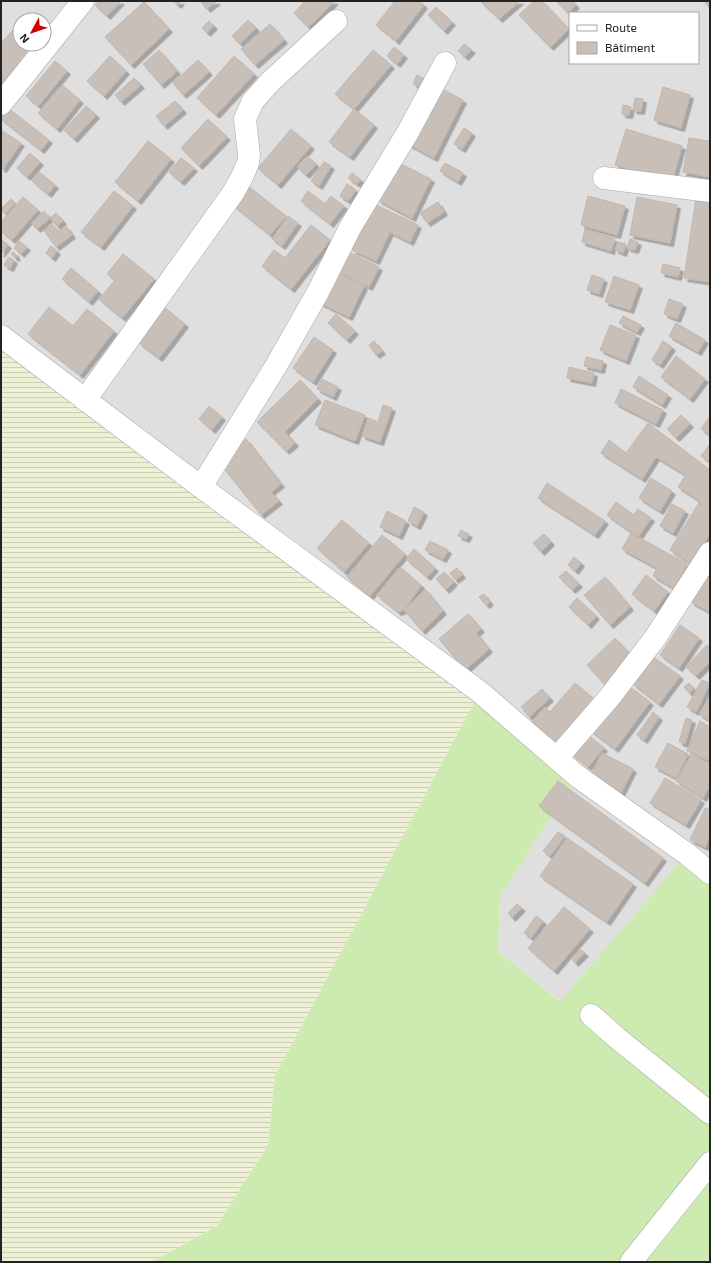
<svg xmlns="http://www.w3.org/2000/svg" width="711" height="1263" viewBox="0 0 711 1263" font-family="'Exo 2',sans-serif">
<style>
.residential{fill:#e0dfdf;fill-rule:evenodd}
.farmland{fill:url(#farmland-rules)}
.grass{fill:#cdebb0}
.building{fill:#c7bfb8;stroke:#c4b6ab;filter:url(#shadow)}
.lines{fill:none;stroke-linecap:round;stroke-linejoin:round}
.street-casing{stroke:#a9a9a9;stroke-width:23}
.street{stroke:#fff;stroke-width:22}
</style>
<defs>
<pattern id="farmland-rules" width="6" height="5" patternUnits="userSpaceOnUse"><rect width="6" height="5" fill="#eef0d5"/><path d="M0 2.5h6" fill="none" stroke="#ccceb7"/></pattern>
<filter id="shadow"><feDropShadow dx="3.5" dy="3.5" stdDeviation="0" flood-color="#0004"/></filter>
</defs>
<rect width="100%" height="100%" fill="#f2efe9"/>
<path class="residential" d="M1 1H710V873L561 1001 498 951 500 897 577 776 1 336ZM570 13H698V63H570ZM20 20H44V44H20Z"/>
<polygon class="farmland" points="1,336 480,692 275,1076 268,1145 217,1226 152,1262 1,1262"/>
<polygon class="grass" points="480,692 577,776 500,897 498,951 560,1001 687,854 710,873 710,1262 152,1262 217,1226 268,1145 275,1076"/>
<g class="building">
<polygon points="99,1 121,1 107,16 95,5"/>
<polygon points="173,1 181,1 178,5"/>
<polygon points="200,1 217,1 207,9"/>
<polygon points="305,1 335,1 308,27 294,13"/>
<polygon points="395,1 419,1 424,5 396,41 376,25"/>
<polygon points="480,1 520,1 499,19"/>
<polygon points="534,1 542,1 569,29 550,47 519,15"/>
<polygon points="556,1 572,1 576,5 568,13"/>
<polygon points="704,1 710,1 710,9"/>
<polygon points="144,2 169,29 131,65 105,37"/>
<polygon points="436,7 452,22 444,31 428,15"/>
<polygon points="248,20 256,28 240,44 232,36"/>
<polygon points="209,21 214,26 207,33 202,28"/>
<polygon points="270,24 284,40 255,65 241,49"/>
<polygon points="13,30 20,36 20,44 29,44 34,48 1,86 1,43"/>
<polygon points="464,44 472,50 465,57 458,51"/>
<polygon points="394,47 404,55 397,64 387,56"/>
<polygon points="159,50 177,71 161,85 143,64"/>
<polygon points="373,50 391,65 354,109 335,94"/>
<polygon points="110,56 126,71 104,96 87,81"/>
<polygon points="234,56 254,74 216,115 197,98"/>
<polygon points="198,60 209,72 183,95 173,83"/>
<polygon points="55,61 67,71 38,106 26,96"/>
<polygon points="417,75 427,80 423,88 413,84"/>
<polygon points="134,78 141,85 121,102 115,95"/>
<polygon points="62,85 80,100 57,129 38,113"/>
<polygon points="438,87 463,100 434,158 408,144"/>
<polygon points="663,87 690,95 681,128 654,120"/>
<polygon points="635,98 643,99 641,111 633,110"/>
<polygon points="175,101 183,110 164,126 156,116"/>
<polygon points="623,105 631,107 629,115 622,114"/>
<polygon points="86,106 96,115 74,139 64,130"/>
<polygon points="8,108 49,140 41,150 1,119 1,116"/>
<polygon points="354,109 374,125 350,157 329,142"/>
<polygon points="208,119 227,137 199,166 181,148"/>
<polygon points="464,128 472,133 462,149 454,144"/>
<polygon points="291,129 311,146 278,185 258,168"/>
<polygon points="626,129 682,146 672,182 615,165"/>
<polygon points="1,130 21,143 3,169 1,168"/>
<polygon points="689,138 710,141 710,177 683,172"/>
<polygon points="148,141 171,159 138,201 115,182"/>
<polygon points="30,153 40,162 27,177 17,168"/>
<polygon points="307,156 316,164 306,175 297,167"/>
<polygon points="181,158 194,168 181,182 169,172"/>
<polygon points="324,162 331,166 319,186 311,181"/>
<polygon points="397,162 431,179 412,218 378,200"/>
<polygon points="445,163 463,173 458,182 440,171"/>
<polygon points="39,172 55,185 48,194 32,181"/>
<polygon points="352,173 361,180 357,184 348,178"/>
<polygon points="347,184 356,190 348,201 340,196"/>
<polygon points="248,186 286,216 270,235 233,205"/>
<polygon points="114,191 133,206 101,247 81,232"/>
<polygon points="308,191 325,204 331,196 344,206 330,224 301,201"/>
<polygon points="588,196 625,206 617,235 581,225"/>
<polygon points="23,197 38,210 12,240 1,231 1,222"/>
<polygon points="637,197 677,205 670,243 630,235"/>
<polygon points="696,198 710,200 710,282 684,278"/>
<polygon points="11,199 15,203 5,214 1,209"/>
<polygon points="438,202 444,212 427,223 420,213"/>
<polygon points="374,204 418,225 410,242 390,232 376,261 352,250"/>
<polygon points="44,211 50,218 37,229 31,223"/>
<polygon points="56,213 63,221 57,226 50,218"/>
<polygon points="288,216 298,223 282,246 272,239"/>
<polygon points="52,224 59,232 66,226 72,235 56,247 44,231"/>
<polygon points="311,225 330,240 291,289 262,266 274,250 285,258"/>
<polygon points="585,229 615,239 611,251 582,242"/>
<polygon points="1,239 8,245 1,254"/>
<polygon points="630,239 638,242 635,250 627,248"/>
<polygon points="19,241 27,247 21,254 14,248"/>
<polygon points="618,242 626,244 623,253 615,250"/>
<polygon points="51,246 57,251 52,258 46,253"/>
<polygon points="347,251 379,267 369,287 337,271"/>
<polygon points="14,252 17,257 15,258 11,254"/>
<polygon points="123,254 154,279 122,318 99,299 115,280 107,274"/>
<polygon points="9,257 14,260 10,268 4,265"/>
<polygon points="663,264 680,268 678,277 661,273"/>
<polygon points="71,268 98,291 89,302 62,279"/>
<polygon points="336,272 364,286 349,317 320,303"/>
<polygon points="592,275 604,279 599,294 587,290"/>
<polygon points="614,276 639,285 630,310 605,302"/>
<polygon points="669,299 683,304 677,319 664,314"/>
<polygon points="49,307 73,326 87,309 114,331 80,375 28,334"/>
<polygon points="165,308 185,324 159,358 139,343"/>
<polygon points="336,314 355,331 347,340 328,323"/>
<polygon points="623,316 641,325 637,332 619,323"/>
<polygon points="676,323 705,340 698,352 669,336"/>
<polygon points="610,325 636,335 626,361 600,350"/>
<polygon points="314,337 333,350 313,382 293,368"/>
<polygon points="374,341 382,351 376,355 369,345"/>
<polygon points="663,341 672,347 660,365 652,360"/>
<polygon points="676,356 705,379 690,399 661,377"/>
<polygon points="586,357 603,361 601,370 584,366"/>
<polygon points="569,367 594,373 592,383 567,378"/>
<polygon points="639,376 668,395 662,405 633,387"/>
<polygon points="322,379 338,387 333,397 317,389"/>
<polygon points="300,380 318,399 285,432 295,443 286,451 257,422"/>
<polygon points="621,389 663,410 656,424 615,403"/>
<polygon points="325,400 365,415 355,441 315,425"/>
<polygon points="383,405 392,408 380,442 362,436 368,418 378,422"/>
<polygon points="209,406 222,417 212,430 199,419"/>
<polygon points="681,415 690,424 676,438 667,429"/>
<polygon points="710,416 710,435 701,429"/>
<polygon points="648,423 710,470 710,534 691,564 670,550 700,501 678,487 686,475 656,457 642,479 601,453 609,440 626,453"/>
<polygon points="246,439 281,484 271,492 279,501 261,515 218,461"/>
<polygon points="710,444 710,462 701,456"/>
<polygon points="651,478 672,491 660,511 639,498"/>
<polygon points="547,483 605,521 595,535 538,498"/>
<polygon points="616,502 634,515 638,509 651,518 638,537 607,515"/>
<polygon points="672,504 685,511 673,533 660,526"/>
<polygon points="414,507 424,512 417,526 408,521"/>
<polygon points="387,511 406,521 399,536 380,527"/>
<polygon points="342,520 369,543 344,572 317,548"/>
<polygon points="461,530 469,534 466,539 458,536"/>
<polygon points="631,533 687,564 674,588 653,576 657,568 622,549"/>
<polygon points="544,534 551,542 541,552 533,543"/>
<polygon points="382,535 405,554 370,596 347,577"/>
<polygon points="430,541 448,550 443,559 425,550"/>
<polygon points="414,549 435,568 427,577 406,559"/>
<polygon points="574,557 581,563 575,571 568,565"/>
<polygon points="400,567 421,585 404,610 398,612 377,595"/>
<polygon points="457,568 462,575 455,580 450,573"/>
<polygon points="566,571 579,584 572,590 559,577"/>
<polygon points="444,572 454,582 446,590 436,579"/>
<polygon points="705,574 710,577 710,612 691,602"/>
<polygon points="646,575 668,592 654,611 632,594"/>
<polygon points="605,577 630,607 610,625 584,595"/>
<polygon points="425,589 443,611 422,631 404,610"/>
<polygon points="484,594 490,602 486,605 479,597"/>
<polygon points="577,598 596,616 588,625 569,607"/>
<polygon points="468,614 481,629 476,633 489,649 465,670 439,639"/>
<polygon points="680,625 699,638 679,668 660,655"/>
<polygon points="615,638 634,658 605,685 587,665"/>
<polygon points="707,645 710,648 710,662 696,676 686,667"/>
<polygon points="653,657 680,676 659,704 633,684"/>
<polygon points="702,680 710,683 696,712 687,707"/>
<polygon points="575,683 598,702 560,746 532,722 545,707 550,712"/>
<polygon points="689,683 694,689 689,693 684,687"/>
<polygon points="626,684 650,702 615,749 591,731"/>
<polygon points="542,689 550,698 529,717 521,707"/>
<polygon points="710,697 710,721 699,714"/>
<polygon points="653,712 659,717 644,740 637,735"/>
<polygon points="686,718 692,720 685,744 679,742"/>
<polygon points="700,721 710,727 710,761 687,751"/>
<polygon points="587,734 604,748 588,767 571,753"/>
<polygon points="668,743 688,754 676,778 655,767"/>
<polygon points="602,753 633,769 620,795 589,779"/>
<polygon points="692,754 710,765 710,785 703,798 676,781"/>
<polygon points="665,778 701,800 686,825 650,803"/>
<polygon points="558,781 663,858 645,883 539,806"/>
<polygon points="705,808 710,810 710,836 705,847 690,840"/>
<polygon points="558,832 565,836 550,856 543,851"/>
<polygon points="567,838 633,884 607,922 540,876"/>
<polygon points="517,904 522,908 512,918 508,913"/>
<polygon points="564,907 590,929 554,971 528,948"/>
<polygon points="536,916 543,921 531,938 524,933"/>
<polygon points="580,949 585,953 575,963 571,958"/>
</g>
<g class="lines">
<g class="street-casing">
<g id="street">
<polyline points="1,104 83,1"/>
<polyline points="604,178 710,191"/>
<polyline points="1,336 201,487 480,692 577,776 687,854 710,873"/>
<polyline points="85,400 233,193 242,177 248,163 249,155 245,119 253,101 271,81 336,21"/>
<polyline points="201,487 276,366 318,292 351,226 408,132 445,63"/>
<polyline points="557,758 609,698 655,638 710,553"/>
<polyline points="591,1015 617,1038 710,1113"/>
<polyline points="631,1262 710,1163"/>
</g>
</g>
<use href="#street" class="street"/>
</g>
<rect width="711" height="1263" fill="none" stroke="#222222" stroke-width="4"/>
<rect x="569" y="12" width="130" height="52" fill="#ffffff" stroke="#a7a7a7"/>
<rect x="577" y="25" width="20" height="6" fill="#ffffff" stroke="#a7a7a7"/>
<text x="605" y="32" font-size="12" fill="#222222">Route</text>
<rect x="577" y="42" width="20" height="12" fill="#c7bfb8" stroke="#a7a7a7"/>
<text x="605" y="52" font-size="12" fill="#222222">Bâtiment</text>
<g transform="translate(32 32) rotate(230)"><circle r="19" fill="#ffffff" stroke="#a7a7a7"/>
<path d="M0-3L7 15L0 10L-7 15Z" fill="#d40000"/>
<text y="-6" font-size="11" font-weight="bold" text-anchor="middle" fill="#222222">N</text>
</g>
</svg>
